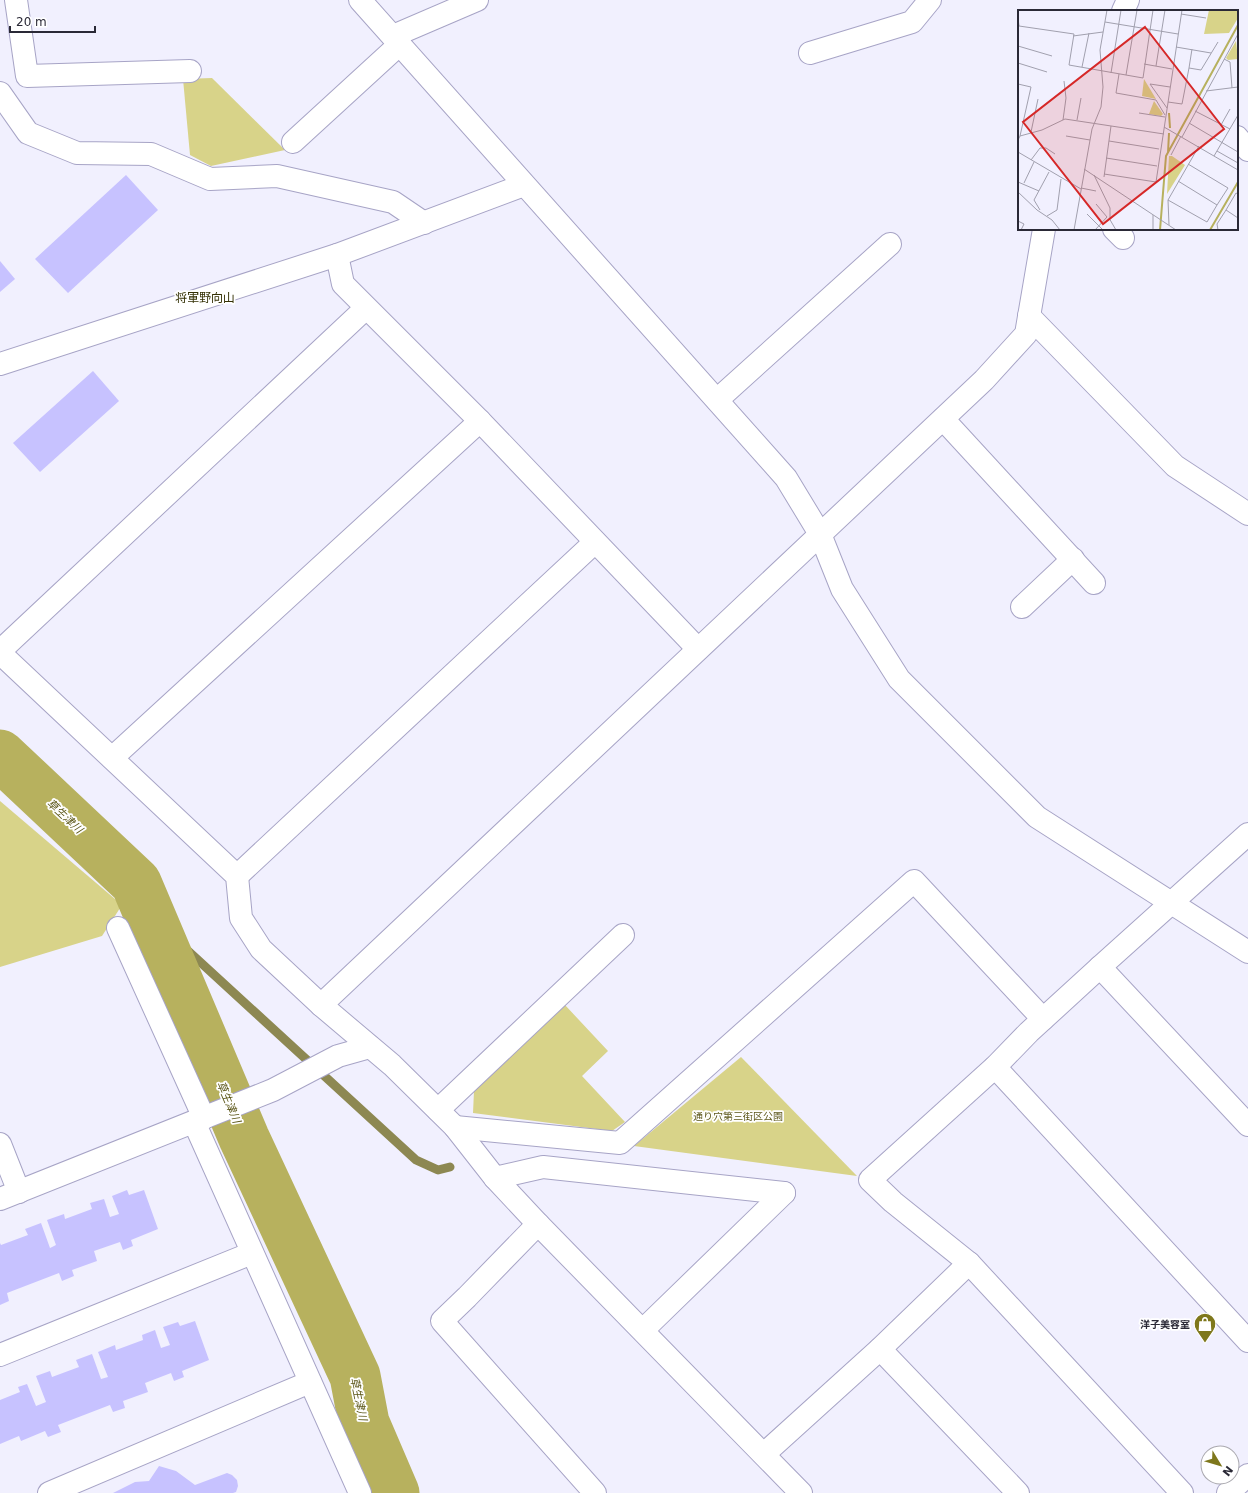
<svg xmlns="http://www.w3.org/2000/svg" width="1248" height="1493" viewBox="0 0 1248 1493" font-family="'DejaVu Sans','Noto Sans JP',sans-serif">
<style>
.green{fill:#d8d389}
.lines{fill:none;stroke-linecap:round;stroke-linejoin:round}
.stream{stroke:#8d8852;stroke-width:9}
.river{stroke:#b7b15e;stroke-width:51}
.building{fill:#c7c2ff}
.minor-casing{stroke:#a7a4c6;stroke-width:24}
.minor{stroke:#fff;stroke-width:22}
.labels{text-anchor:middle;stroke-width:3.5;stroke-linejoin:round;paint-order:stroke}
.park-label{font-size:10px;fill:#5c571a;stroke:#fff}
.poi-label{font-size:10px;font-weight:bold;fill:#2a2936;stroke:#fff;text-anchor:end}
.water-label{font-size:11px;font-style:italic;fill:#5b5618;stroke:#fff}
.quarter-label{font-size:12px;fill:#343105;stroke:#fff}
.inset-river{fill:none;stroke:#b7b15e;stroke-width:2}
.inset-road{fill:none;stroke:#a1a0ae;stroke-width:1}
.view{fill:#d62828;fill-opacity:0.15;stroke:#d62828;stroke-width:2}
.inset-edge{fill:none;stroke:#2a2936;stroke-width:2}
</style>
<rect width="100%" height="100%" fill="#f1f0fe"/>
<g class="green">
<polygon points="212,78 285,150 211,166 190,155 183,79"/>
<polygon points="0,801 122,905 102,936 0,967"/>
<polygon points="565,1005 608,1051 582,1076 625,1122 612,1131 473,1113 474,1091"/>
<polygon points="741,1057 857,1176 634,1146"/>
</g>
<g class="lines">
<polyline class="stream" points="150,916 416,1160 438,1170 450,1167"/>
<polyline class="river" points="0,755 136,883 244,1138 355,1376 364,1423 394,1493"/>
</g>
<g class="building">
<polygon points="126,175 158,210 68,293 35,259"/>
<polygon points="0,261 15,279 0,292"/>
<polygon points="93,371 119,401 40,472 13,443"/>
<polygon points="127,1190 129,1195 144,1190 158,1229 131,1240 133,1246 123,1250 120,1242 94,1251 97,1261 72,1270 74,1276 62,1281 59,1273 7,1293 9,1301 0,1305 0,1243 1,1245 28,1235 25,1229 41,1223 50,1248 56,1245 47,1220 64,1214 65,1219 92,1209 90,1203 104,1199 110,1217 119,1214 112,1196"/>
<polygon points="195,1321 209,1360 182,1371 184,1377 174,1381 171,1373 145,1383 148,1392 123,1401 125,1408 113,1412 110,1405 58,1425 61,1432 48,1437 45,1431 21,1441 19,1436 0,1444 0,1400 20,1392 18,1387 27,1384 36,1406 46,1402 36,1376 50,1371 52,1377 79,1367 76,1360 92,1354 101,1379 108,1377 98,1352 115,1345 116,1350 143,1340 142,1335 155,1330 161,1348 170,1345 163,1327 178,1322 180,1326"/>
<polygon points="159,1466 176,1471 195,1485 227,1473 232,1475 237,1480 238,1486 236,1492 233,1493 113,1493 135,1482 149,1481"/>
</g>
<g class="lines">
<g class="minor-casing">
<g id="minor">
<polyline points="16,0 27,76 190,71"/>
<polyline points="360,0 786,478 820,534 842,589 899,679 1037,817 1248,952"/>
<polyline points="1123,11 1128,0"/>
<polyline points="393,36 477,0"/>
<polyline points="810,53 912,22 930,0"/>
<polyline points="0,93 28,133 77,153 151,154 210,179 277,176 393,202 424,223"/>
<polyline points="1237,137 1248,150"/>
<polyline points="293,142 400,44"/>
<polyline points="1114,229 1123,238"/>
<polyline points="337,255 343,284 480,421 698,649"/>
<polyline points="1029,316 1175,466 1248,514"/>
<polyline points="0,364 337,255 524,185"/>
<polyline points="717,400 890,244"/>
<polyline points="943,419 1094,583"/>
<polyline points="1022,607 1073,559"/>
<polyline points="0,651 366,308"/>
<polyline points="0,653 237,876 241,918 261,949 321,1005 392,1065 455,1127 495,1178 538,1224 801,1493"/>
<polyline points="112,758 480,421"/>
<polyline points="237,876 595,542"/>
<polyline points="118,928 204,1118"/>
<polyline points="1100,967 1248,1125"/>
<polyline points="321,1005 984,380 1026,334 1044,229"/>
<polyline points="995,1067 1248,1341"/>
<polyline points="438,1110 623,935"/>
<polyline points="194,1122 360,1493"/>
<polyline points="455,1127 620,1143 914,881 1043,1019"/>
<polyline points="0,1144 19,1192"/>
<polyline points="495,1178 543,1167 784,1193"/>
<polyline points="0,1199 273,1090 338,1056 370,1047"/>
<polyline points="538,1224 467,1297 442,1321 595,1493"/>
<polyline points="643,1330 784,1193"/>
<polyline points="880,1349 1018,1493"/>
<polyline points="0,1355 252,1253"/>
<polyline points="764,1454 880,1349 969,1263"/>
<polyline points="49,1493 310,1382"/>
<polyline points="1182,1493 969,1263 893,1202 870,1180 995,1067 1029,1032 1100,967 1248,834"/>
<polyline points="1228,1493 1248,1475"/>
</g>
</g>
<use href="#minor" class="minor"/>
</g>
<defs>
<g id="shop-pin" transform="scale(1.15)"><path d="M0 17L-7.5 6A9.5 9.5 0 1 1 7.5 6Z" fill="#7e771c" stroke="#fff"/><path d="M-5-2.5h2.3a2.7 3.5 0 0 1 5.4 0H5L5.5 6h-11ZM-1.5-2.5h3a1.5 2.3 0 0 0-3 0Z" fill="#fff"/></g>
</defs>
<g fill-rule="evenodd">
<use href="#shop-pin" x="1205" y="1324"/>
</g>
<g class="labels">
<g class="park-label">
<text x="738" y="1120">通り穴第三街区公園</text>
</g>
<g class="poi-label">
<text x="1190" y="1328">洋子美容室</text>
</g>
<g class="water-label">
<text transform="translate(65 816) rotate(43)" y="4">草生津川</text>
<text transform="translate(229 1102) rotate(67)" y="4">草生津川</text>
<text transform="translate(359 1399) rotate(78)" y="4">草生津川</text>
</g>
<g class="quarter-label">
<text x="205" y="302">将軍野向山</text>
</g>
</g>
<g transform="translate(1018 10)">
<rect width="220" height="220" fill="#f1f0fe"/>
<path d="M191 0H220V8L211 23 186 24ZM218 31 220 49 210 50 208 48ZM126 69 138 89 124 86ZM136 91 145 104 143 106 131 104ZM151 146H154L167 155 149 184Z" fill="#d8d389"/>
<path class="inset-river" d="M151 103 152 118M150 143 151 123M142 220 148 146 220 15M192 220 220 172"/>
<path class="inset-road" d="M163 4 188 8M0 8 1 16 56 24 51 55 125 68 135 0M87 12 160 24M55 26 85 22M0 36 34 46M158 37 193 43M206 49 212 52 214 78M0 53 29 62M126 54 154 59M138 56 147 0M64 57 71 23M171 58 174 39M93 63 103 0M101 64 98 83 138 90 147 105M108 65 119 0M0 74 13 77 2 126M132 74 149 98M132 74 152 77M188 81 220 77M150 92 164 94 171 58 183 60 200 32M177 101 212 119M121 103 147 107M45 110 48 88 46 71M59 110 63 88M171 113 220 142M203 115 212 99M146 117 220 160M13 122 20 89M48 126 72 130M164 127 220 24M0 130 2 126 24 120 47 109 146 124M91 131 141 139M199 141 220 153M0 142 63 179M153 145 163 126M196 146 220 105M88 148 139 156M13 150 22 138H28L37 144M170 154 210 178 199 195M66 159 158 220M86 164 138 172 164 0M76 165 92 198V209M86 167 93 116M0 172 21 181M6 173 16 152M63 178 78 181M0 182 19 200 34 210 42 220M150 190 189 212 199 195 160 171M22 200 16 190 31 162M208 200 218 183 220 184M69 204 85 220M29 206 39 200 43 169M91 208 98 220M0 211 6 214 3 220M151 215 150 190 181 136M56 220 74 119 83 97 85 77 82 40 89 0M77 220 89 207 78 194M135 220V205M200 220 199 214 208 200 220 208"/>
<path class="view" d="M127 17 206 119 85 214 5 112Z"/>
<rect width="220" height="220" class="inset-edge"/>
</g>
<g transform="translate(1220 1465) rotate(128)"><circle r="19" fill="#ffffff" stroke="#aaa9af"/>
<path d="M0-3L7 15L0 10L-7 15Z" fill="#7e771c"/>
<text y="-6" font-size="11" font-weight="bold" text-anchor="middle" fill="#2a2936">N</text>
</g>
<path d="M10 26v6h85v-6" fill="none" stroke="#2a2936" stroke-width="2"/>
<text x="16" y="26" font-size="12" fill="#2a2936" stroke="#ffffff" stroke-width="3" paint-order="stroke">20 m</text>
</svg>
